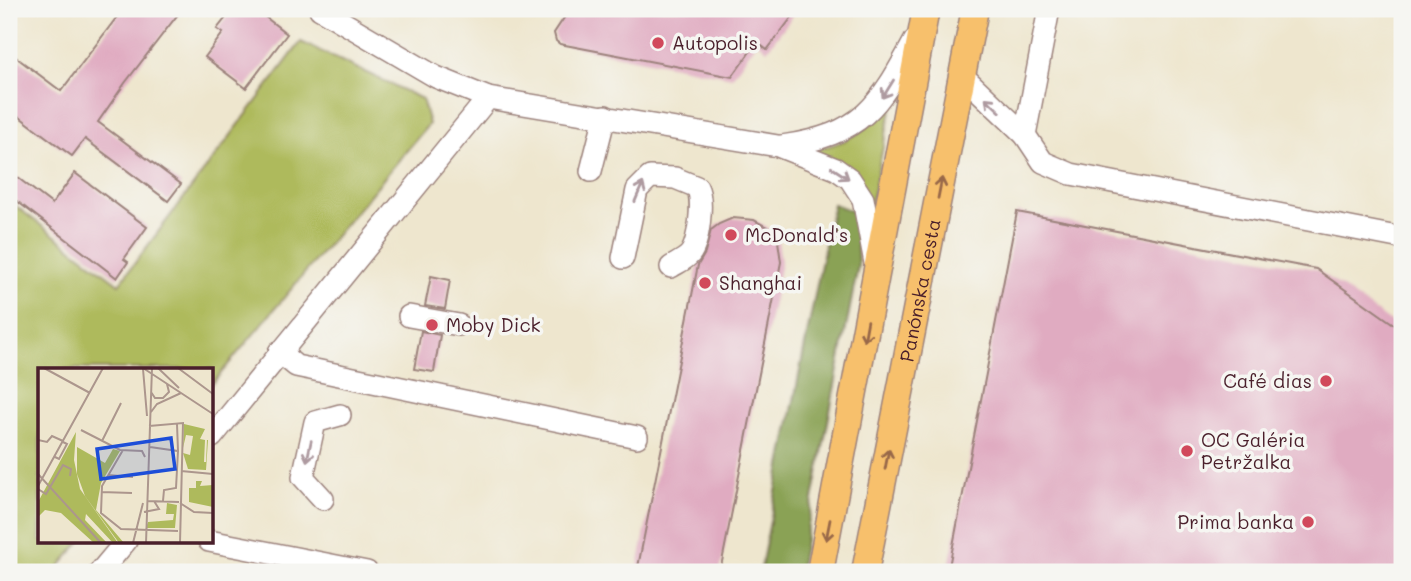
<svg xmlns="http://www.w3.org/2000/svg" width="1411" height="581" viewBox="0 0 1411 581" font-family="Mali,sans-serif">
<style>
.green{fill:#aeba5c;stroke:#7c6c44;stroke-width:2}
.forest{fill:#8aa254;stroke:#6a6040;stroke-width:2}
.building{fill:#e0abc1}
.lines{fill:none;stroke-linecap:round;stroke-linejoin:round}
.minor-casing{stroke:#9c827c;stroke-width:24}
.major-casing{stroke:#9c827c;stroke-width:29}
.minor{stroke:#fff;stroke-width:21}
.major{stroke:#f7c06c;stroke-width:26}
.oneway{stroke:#ae9aa0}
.oneway2{stroke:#986748}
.poi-dot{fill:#d1495b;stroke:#f6f6f2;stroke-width:2.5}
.labels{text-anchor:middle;stroke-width:7;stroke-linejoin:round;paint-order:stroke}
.poi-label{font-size:19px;fill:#4a1f2b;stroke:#f6f6f2;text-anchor:start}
.street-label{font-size:19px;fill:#4a1f2b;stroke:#f6f6f2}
.inset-road{fill:none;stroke:#ac968d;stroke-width:2}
.view{fill:#1d4ed8;fill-opacity:0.15;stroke:#1d4ed8;stroke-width:3.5}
.inset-edge{fill:none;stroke:#4a1f2b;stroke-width:3.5}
</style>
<rect width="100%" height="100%" fill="#f6f6f2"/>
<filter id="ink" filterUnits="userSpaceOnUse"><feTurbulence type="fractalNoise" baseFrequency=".0143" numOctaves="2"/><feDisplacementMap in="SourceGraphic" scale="14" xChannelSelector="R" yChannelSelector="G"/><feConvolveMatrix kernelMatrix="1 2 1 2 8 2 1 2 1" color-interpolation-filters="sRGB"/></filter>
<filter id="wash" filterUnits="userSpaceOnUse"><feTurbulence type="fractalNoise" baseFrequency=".00686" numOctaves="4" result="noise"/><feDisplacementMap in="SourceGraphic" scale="28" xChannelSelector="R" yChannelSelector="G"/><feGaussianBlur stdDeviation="1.57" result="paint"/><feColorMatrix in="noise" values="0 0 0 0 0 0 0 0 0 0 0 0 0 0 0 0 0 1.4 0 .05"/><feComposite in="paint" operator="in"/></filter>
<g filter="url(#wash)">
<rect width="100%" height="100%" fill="#eee6ce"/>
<g class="green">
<polygon points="301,42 422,99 429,124 212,384 212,369 40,369 40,541 81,541 55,572 9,572 9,201 119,284"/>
<path d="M894 97 870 206 808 149C846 147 873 128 894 97Z"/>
</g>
<polygon class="forest" points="833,204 852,211 856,217 858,266 799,572 760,572"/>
<g id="blocks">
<g class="building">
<polygon points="123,9 182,9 125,83 98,122 181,184 168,201 85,139 72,156 9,109 9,52 61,91"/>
<polygon points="233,9 255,9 287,34 246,88 205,57 223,33 217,29"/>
<polygon points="570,9 798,9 767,50 757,42 732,77 560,44 556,41 554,33"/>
<polygon points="9,171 52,204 75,173 147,227 124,259 128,262 117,278 9,195"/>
<polygon points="1017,212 1316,269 1402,330 1402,572 948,572"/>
<polygon points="733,218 754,220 767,227 778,241 781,262 720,572 637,572 698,265 705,253 711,230 719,224"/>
<polygon points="431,276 450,280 445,309 425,306"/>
<polygon points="421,331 440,335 434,372 414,369"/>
</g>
</g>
</g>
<g filter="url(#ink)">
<use href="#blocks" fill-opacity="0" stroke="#9c827c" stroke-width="2"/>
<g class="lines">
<g class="minor-casing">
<g id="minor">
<polyline points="320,9 436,77 488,98 778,146 836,169 850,179 863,199 875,263"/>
<polyline points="962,75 1025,135 1043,162 1071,174 1402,238"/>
<polyline points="1025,135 1049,9"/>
<path d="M782 146C863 134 878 108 915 40"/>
<polyline points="591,171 605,116"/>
<path d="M623 258 637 190 650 177 675 178 697 187C704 200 699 243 690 254 685 260 677 263 671 267"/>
<polyline points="409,316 459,325"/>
<polyline points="279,352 296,366 637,437"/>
<polyline points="212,437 488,98"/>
<polyline points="323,499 303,477 315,422 340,415"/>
<polyline points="209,541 367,572"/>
<polyline points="100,572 126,541"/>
</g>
</g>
<g class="major-casing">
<g id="major">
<polyline points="820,572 926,9"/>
<path id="s1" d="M865 572 975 9"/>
</g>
</g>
<use href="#minor" class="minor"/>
<use href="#major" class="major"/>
</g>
<defs><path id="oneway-shaft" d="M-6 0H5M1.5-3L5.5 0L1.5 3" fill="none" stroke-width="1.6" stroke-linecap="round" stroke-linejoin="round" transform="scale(1.75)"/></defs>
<g class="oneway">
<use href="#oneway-shaft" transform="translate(888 89) rotate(122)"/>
<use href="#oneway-shaft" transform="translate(993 105) rotate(-136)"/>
<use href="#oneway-shaft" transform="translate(840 173) rotate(33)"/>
<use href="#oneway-shaft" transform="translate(639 192) rotate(-67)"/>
<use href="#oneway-shaft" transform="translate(309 451) rotate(102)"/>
</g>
<g class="oneway2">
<use href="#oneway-shaft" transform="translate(940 188) rotate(-79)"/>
<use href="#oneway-shaft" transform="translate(866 331) rotate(100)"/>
<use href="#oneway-shaft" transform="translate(887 459) rotate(-79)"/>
<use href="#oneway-shaft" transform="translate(828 530) rotate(101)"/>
</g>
</g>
<g class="poi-dot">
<circle cx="658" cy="43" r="7"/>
<circle cx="731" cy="235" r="7"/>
<circle cx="705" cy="283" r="7"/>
<circle cx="432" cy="325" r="7"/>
<circle cx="1326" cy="381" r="7"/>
<circle cx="1187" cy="451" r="7"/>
<circle cx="1308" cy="522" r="7"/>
</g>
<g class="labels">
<g class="poi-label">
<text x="672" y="50">Autopolis</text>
<text x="745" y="242">McDonald's</text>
<text x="719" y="290">Shanghai</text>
<text x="446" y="332">Moby Dick</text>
<text x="1312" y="388" text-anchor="end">Café dias</text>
<text x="1201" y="447">OC Galéria<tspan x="1201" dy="22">Petržalka</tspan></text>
<text x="1294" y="529" text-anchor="end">Prima banka</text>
</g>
<g class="street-label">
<text dy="7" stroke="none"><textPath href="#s1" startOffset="287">Panónska cesta</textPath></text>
</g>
</g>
<g transform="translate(38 368)">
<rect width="175" height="175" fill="#eee6ce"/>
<path d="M146 56 167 61 162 71 167 72 166 94H168L169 72H170L168 102 150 101 145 85 152 87 155 68 148 67 145 80ZM38 64 36 92 42 121 80 175H75L48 146 47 152 69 175H56L23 145 7 142 0 149V134ZM39 79 67 95 75 81 82 83 63 115 58 142 86 175H81L47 128 39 106ZM158 113H164L162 118 175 117V139L151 134V120H158ZM129 135 139 137 137 160H108L110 154 135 152 136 146H128Z" fill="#aeba5c"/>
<path class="inset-road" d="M6 0 52 25M105 0 175 46M120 0 141 20M140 0 175 26M105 1 109 48M113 24 117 30H125L131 24 129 16M113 44 119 36 143 25M111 58 145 55 142 175M43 62 82 82 104 83 107 89M0 72 9 74 14 68 25 73M64 73 83 35M112 79 140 83 139 56M85 82 64 118 63 145 83 161 140 163M17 89 21 91 29 76 25 74M143 103 175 106M0 106 63 175M70 107 95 109M0 118 65 0M0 121 8 126 25 97 33 101 32 108M63 124 94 125M110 133 141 134M125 133 126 122 138 120 140 83M142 135 156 144 175 145M106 144 121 141 116 133M95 175 105 135M108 175 114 0"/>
<path class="view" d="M133 70 137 101 63 111 59 81Z"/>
<rect width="175" height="175" class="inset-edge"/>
</g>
<rect width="1411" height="581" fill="none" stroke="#f6f6f2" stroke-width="35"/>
</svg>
